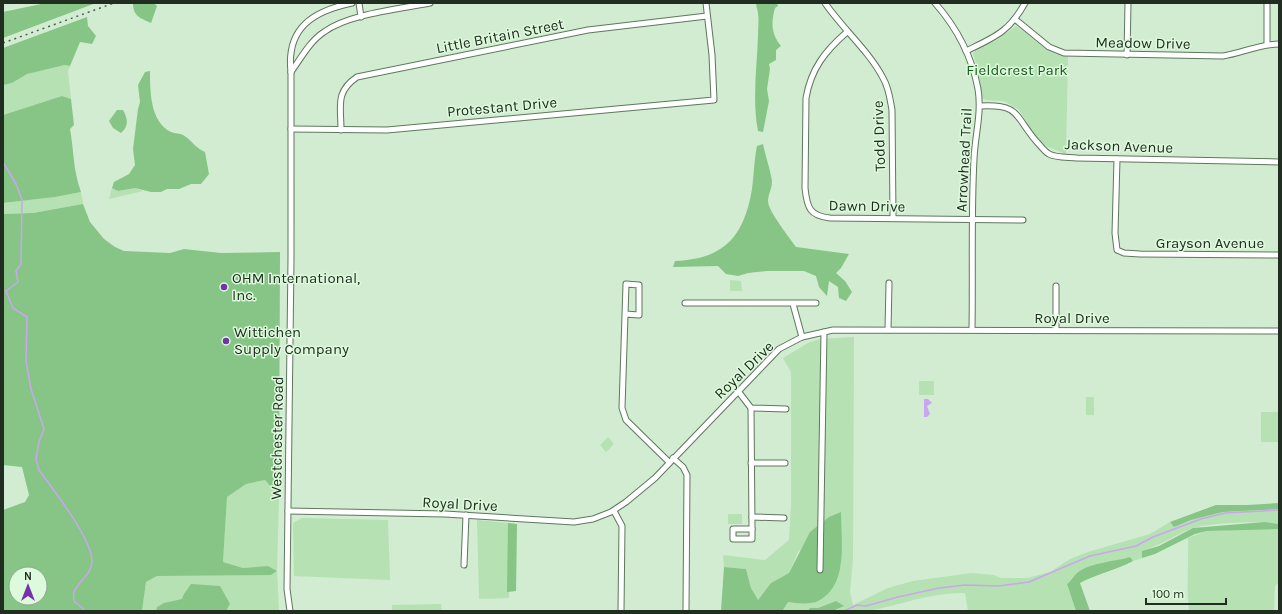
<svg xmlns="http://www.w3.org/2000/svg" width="1282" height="614" viewBox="0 0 1282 614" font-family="Karla,sans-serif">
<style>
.green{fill:#b5e1b3}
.forest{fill:#86c585;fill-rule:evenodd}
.water{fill:#caa6f0}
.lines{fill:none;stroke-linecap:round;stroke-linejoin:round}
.stream{stroke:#caa6f0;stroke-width:1.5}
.minor-casing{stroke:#5f775e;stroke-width:7}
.minor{stroke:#fff;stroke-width:5}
.rail{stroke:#516151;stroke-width:1.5;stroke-dasharray:2 4;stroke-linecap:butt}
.poi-dot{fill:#7433a7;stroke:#defadd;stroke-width:1.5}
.labels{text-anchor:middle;stroke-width:3;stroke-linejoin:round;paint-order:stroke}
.street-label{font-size:15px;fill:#222d22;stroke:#defadd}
.park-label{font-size:15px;fill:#18581b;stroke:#defadd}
.poi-label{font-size:15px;fill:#222d22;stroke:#defadd;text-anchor:start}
</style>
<rect width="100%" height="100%" fill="#d1ecd0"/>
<g class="green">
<path d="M1016 26C1034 36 1045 56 1068 56L1066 154 1046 146 1037 138 1019 110 1011 105 1004 101 986 100 982 98 979 73 973 54 976 49 997 40Z"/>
<polygon points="65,65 70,66 68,71 71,99 62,96 3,115 3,85 12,83 27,74"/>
<polygon points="112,188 118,191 135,188 143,191 109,199"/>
<polygon points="81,192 83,204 33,213 3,214 3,203 55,197"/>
<polygon points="730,280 741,281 742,291 730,291"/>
<path d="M854 337 853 558 850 592 853 605 888 588 913 581 972 573 994 575 1001 578H1028L1050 572 1070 559 1088 552 1150 534 1170 522 1174 526 1191 520 1223 512 1279 509V582L1275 586 1274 611H1189C1186 586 1189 562 1188 538L1207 531 1278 528 1279 524C1263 520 1207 523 1193 528 1175 535 1161 545 1142 551V558L1133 561 1130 557 1077 572 1067 584 1076 611H968L965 593C933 592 902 604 870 611 859 613 845 611 833 611L839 609 836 601 818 608H810L808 611 783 610 787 602 807 603 841 566V513L798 552 789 573 771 583 758 600 751 588 746 569 724 567 723 555 765 560 789 540 791 506V372L783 358 808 343 820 339Z"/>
<rect x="919" y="381" width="15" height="14"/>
<rect x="1086" y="397" width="8" height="18"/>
<rect x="1261" y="412" width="18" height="30"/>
<polygon points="608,437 614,444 606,452 600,445"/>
<path d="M265 480 279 496 277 571 279 611H226L230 604C205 601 180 595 157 607L156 611H142L146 582 157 576 271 575 277 571 268 566 243 568 223 562 227 497 246 484Z"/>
<rect x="728" y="514" width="14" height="10"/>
<polygon points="302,518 388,520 390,580 294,576 293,523"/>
<polygon points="477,520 508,523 509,598 479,599"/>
<polygon points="441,604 442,611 392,611 392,605"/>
</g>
<g class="forest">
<polygon points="46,3 96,3 3,38 3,12"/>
<path d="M133 3H154L157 6 151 23C140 18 133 16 133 3Z"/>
<path d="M757 3H777L778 6 775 8C771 22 771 34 781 46L776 50V60L769 64 770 69 767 89 769 101 763 132 758 131C752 100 757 67 758 36 758 25 760 16 756 5Z"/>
<polygon points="87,17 88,26 96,36 92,44 80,42 70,66 65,65 27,74 12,83 3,85 3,48"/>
<path d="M150 71C150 91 150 122 171 132 175 134 180 133 183 135 192 140 195 148 205 152L209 174 201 184H191L179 189H167L161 192H151L135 188 118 191 112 188 114 182 129 174 135 165 133 149 138 109 140 102 138 85 145 72Z"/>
<path d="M62 96 71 99 74 125 70 129C74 151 73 170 81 192L55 197 3 203V115Z"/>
<path d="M117 110H123C128 119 129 126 121 133L113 128 109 121Z"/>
<path d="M763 144C765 155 769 165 771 176 774 186 769 191 768 200 767 210 790 238 796 247L849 254 841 268 836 273 845 281 852 292 846 301 839 298 838 287 829 281 827 296 819 287 816 276 804 271H767L748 273 738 276 726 274 718 266 673 267 675 261C724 259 744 237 752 189 754 175 754 160 757 146Z"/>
<path d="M83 204 90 222 104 239 115 247 124 251 170 253 184 249 193 250 221 253 280 252 279 496 265 480 246 484 227 497 223 562 243 568 268 566 277 571 271 575 157 576 146 582 142 611H3V510L25 502 29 495 22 467 3 465V214L33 213ZM16 574H40V598H16Z"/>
<polygon points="1279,503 1279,509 1223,512 1191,520 1174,527 1170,522 1216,505 1248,505"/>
<path d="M841 512C841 541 849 585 818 601 810 605 796 603 788 602L783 610 787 611H721L724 567 746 569 751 588 758 600 771 583 789 573 810 532 829 517Z"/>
<polygon points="1265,522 1279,524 1278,529 1207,531 1195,534 1155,554 1142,558 1142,551 1159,546 1193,528"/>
<polygon points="508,523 517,524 516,591 507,592"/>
<path d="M1130 557 1133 561C1116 570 1097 574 1080 583L1090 611H1076L1067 584C1071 581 1074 575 1078 572 1092 562 1114 562 1130 557Z"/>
<polygon points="191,584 220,586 230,604 226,611 156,611 157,607 164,603 182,599 184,594"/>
<polygon points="836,601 844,606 833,611 808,611 810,608 818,608"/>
</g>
<polygon class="water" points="924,399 928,399 932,403 927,406 930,414 927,417 924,417"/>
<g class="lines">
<g class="stream">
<path d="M3 162 16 184 22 200 21 264 16 271 18 282 6 291 13 308 27 317 26 361 31 389 44 429 39 442 36 459 39 470C54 491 91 537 92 561 92 575 78 581 74 592 73 595 74 599 74 601L86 611"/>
<polyline points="844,611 857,605 866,606 898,597 939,588 965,585 998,586 1029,582 1090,556 1136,546 1153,537 1201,519 1225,513 1279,510"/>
</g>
<g class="minor-casing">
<g id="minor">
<polyline points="359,3 361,17"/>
<path d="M825 3C842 28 869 51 883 78 889 88 890 99 892 110L893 218"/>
<path d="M935 3C957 28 972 57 978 89 982 113 975 135 974 159 971 215 973 272 972 329"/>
<path d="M1016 20 1049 47 1064 53 1223 56C1242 53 1260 44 1279 44"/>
<path d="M847 32C825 51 811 69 806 98L805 188C807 208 810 216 830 218L1023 220"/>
<polyline points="1267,44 1267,3"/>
<path d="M966 51C995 37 1009 32 1025 3"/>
<polyline points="1127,55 1128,3"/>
<path d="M291 72C301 58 310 41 324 32 348 14 400 9 430 3"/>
<path d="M980 106C1020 104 1014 115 1036 141 1040 145 1044 151 1049 154 1056 158 1069 157 1077 158L1279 162"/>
<polyline points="291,129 387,130 714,100 712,55 706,3"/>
<path d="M341 130C341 106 335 92 357 77L588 30 707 16"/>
<polyline points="1117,159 1115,233 1117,250 1124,253 1140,254 1279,255"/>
<polyline points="1056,286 1056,330"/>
<polyline points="685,303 816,303"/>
<polyline points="793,304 802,337"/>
<polyline points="625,314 639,315 639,285 626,284 622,408 626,420 669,462"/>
<polyline points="888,330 889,283"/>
<polyline points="738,391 751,408 786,409"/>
<polyline points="751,408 752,529"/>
<polyline points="673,458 683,467 687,475 686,611"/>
<polyline points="751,463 785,463"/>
<polyline points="288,511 445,514 574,522 593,519 611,512 626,502 655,478 779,349 802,337 833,330 1279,331"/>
<polyline points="614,511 622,526 621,611"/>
<polyline points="752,517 784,518"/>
<rect x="733" y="529" width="19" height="10"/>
<polyline points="464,565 466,515"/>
<polyline points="820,570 824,332"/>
<path d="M290 611 287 589 291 259V72C286 28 313 11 352 3"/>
</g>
</g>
<use href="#minor" class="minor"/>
<polyline class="rail" points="3,43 114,3"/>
</g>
<g class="poi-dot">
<circle cx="224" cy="287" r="4"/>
<circle cx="226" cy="341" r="4"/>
</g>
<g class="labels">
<g class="street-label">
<text transform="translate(500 36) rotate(-11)" y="5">Little Britain Street</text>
<text transform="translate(1143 43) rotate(1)" y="5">Meadow Drive</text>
<text transform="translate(502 107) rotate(-5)" y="5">Protestant Drive</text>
<text transform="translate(879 136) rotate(-92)" y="5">Todd Drive</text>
<text transform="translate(1119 146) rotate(2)" y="5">Jackson Avenue</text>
<text transform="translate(964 160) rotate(-87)" y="5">Arrowhead Trail</text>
<text transform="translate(867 206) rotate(1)" y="5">Dawn Drive</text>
<text x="1210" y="248">Grayson Avenue</text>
<text x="1072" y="323">Royal Drive</text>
<text transform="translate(744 370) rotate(-44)" y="5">Royal Drive</text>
<text transform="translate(277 438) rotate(-89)" y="5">Westchester Road</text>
<text transform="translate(460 504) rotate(3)" y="5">Royal Drive</text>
</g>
<g class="park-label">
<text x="1017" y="75">Fieldcrest Park</text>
</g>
<g class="poi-label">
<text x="232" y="283">OHM International,<tspan x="232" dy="17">Inc.</tspan></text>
<text x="234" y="337">Wittichen<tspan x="234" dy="17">Supply Company</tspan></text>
</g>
</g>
<rect width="1282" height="614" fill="none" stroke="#222d22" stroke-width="8"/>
<g transform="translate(28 586)"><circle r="19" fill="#defadd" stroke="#93a892"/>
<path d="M0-3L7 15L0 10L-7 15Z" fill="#7433a7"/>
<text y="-6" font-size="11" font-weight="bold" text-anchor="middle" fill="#222d22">N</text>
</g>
<path d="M1146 598v6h80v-6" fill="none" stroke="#222d22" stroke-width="2"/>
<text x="1152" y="598" font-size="12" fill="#222d22" stroke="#defadd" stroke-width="3" paint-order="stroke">100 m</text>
</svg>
